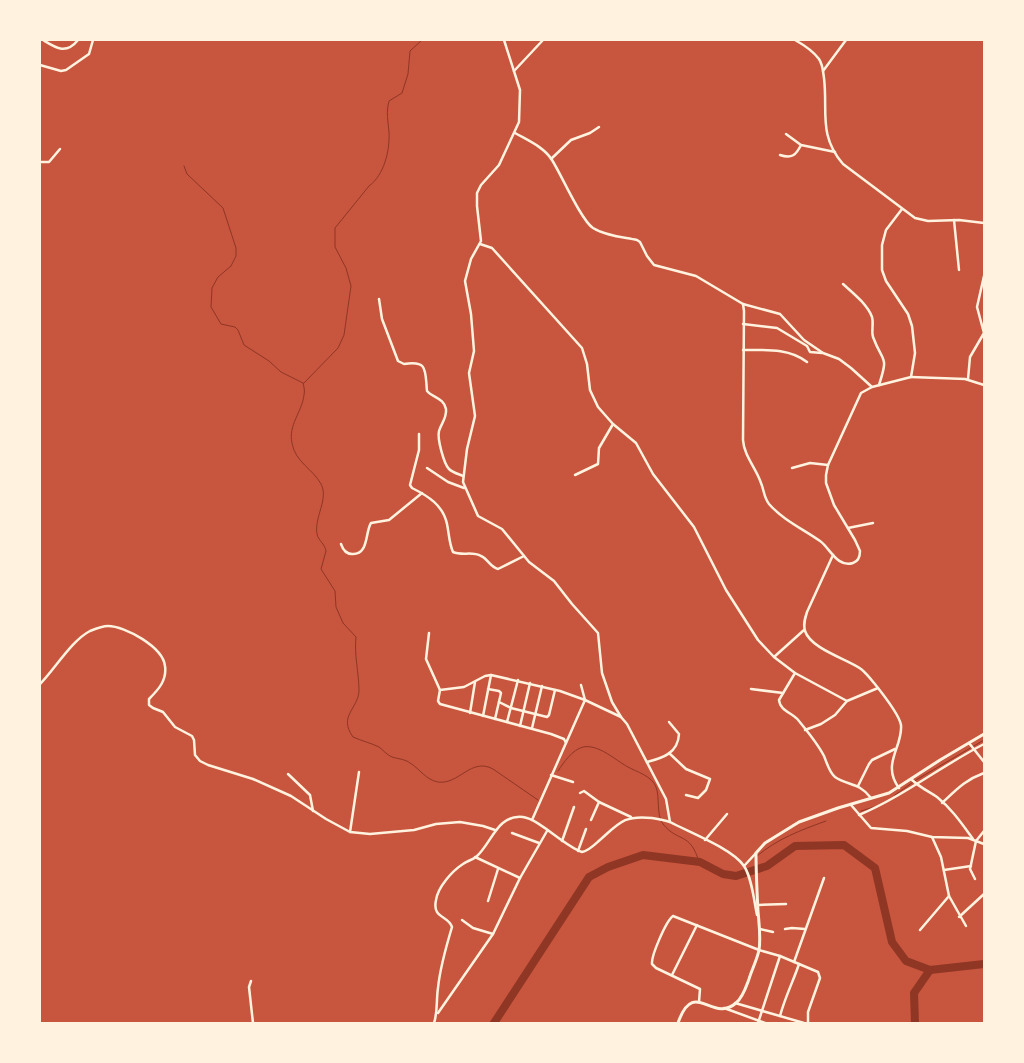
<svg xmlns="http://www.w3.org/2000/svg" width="1024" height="1063" viewBox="0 0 1024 1063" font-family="'Exo 2',sans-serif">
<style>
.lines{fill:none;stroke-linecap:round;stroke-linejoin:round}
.stream{stroke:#8f3625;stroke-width:1}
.river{stroke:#8f3625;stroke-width:8}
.minor{stroke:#fff3e0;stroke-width:2.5}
.secondary{stroke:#fff3e0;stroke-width:3}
</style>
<rect width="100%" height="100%" fill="#c8553d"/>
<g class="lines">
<g class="stream">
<polyline points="184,166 187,174 223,208 236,248 236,256 231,266 218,277 212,288 211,307 221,324 235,327 238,330 244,345 269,361 281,372 303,383"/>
<path d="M303 383C304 387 305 391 304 395 302 412 288 425 292 443 295 462 313 469 321 484 329 499 314 517 317 534 318 540 325 544 326 551L321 569 335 591 336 607 343 623 356 637C354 655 359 673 359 691 358 709 338 716 353 737 362 741 371 743 379 747 383 750 387 755 392 757 398 759 405 759 410 763 420 769 426 780 438 782 459 785 471 757 493 769L538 800"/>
<path d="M304 383 338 348 344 335 351 286 346 268 335 247V228L369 186C384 175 390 151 389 132 388 121 386 112 389 101L402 93 408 74 410 51 422 40"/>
<path d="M558 771C564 762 572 750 583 747 599 744 615 760 628 767 637 772 652 776 656 787 660 797 656 815 663 824 678 843 690 831 699 862"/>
<polyline points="895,795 916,780 984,740"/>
<polyline points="861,811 874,807"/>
<path d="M757 856C777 839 801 830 826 821"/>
</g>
<g class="river">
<polyline points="494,1023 589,877 608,867 643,855 700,862 723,874 736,876 767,866 795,846 844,845 875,868 892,942 906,961 930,970 984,964"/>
<polyline points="915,1023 914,993 930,970"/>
</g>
<g class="minor">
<path d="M43 40C56 48 66 55 78 40"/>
<polyline points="504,40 520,90 519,122 499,165 481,185 477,193 477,206 481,241 471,259 465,281 471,314 474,351 469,373 475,416 467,449 463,482 478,516 502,529 529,562 554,581 572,604 598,633 602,673 612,702 621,717"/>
<path d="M795 40C804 45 813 51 819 59 823 65 823 72 824 78 828 111 818 135 843 164L915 218 928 221 959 220 984 223"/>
<polyline points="40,65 61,71 66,70 89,54 93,40"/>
<polyline points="514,71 543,40"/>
<polyline points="823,71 846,40"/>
<path d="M515 133C527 140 544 147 552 160 561 174 581 220 593 228 606 236 623 237 637 240L640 242 647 256 654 265 696 276 743 304 744 311 743 440C744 456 756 468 761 483 764 490 764 498 769 504 783 520 803 529 820 541 830 548 837 568 853 563 859 561 860 556 860 551L855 540 834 505 826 483V475L828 465 861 393 872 387 911 377 915 353 912 326 908 314 886 281 882 270V245L886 230 902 209"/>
<polyline points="786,134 801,145 835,152"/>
<path d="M780 155C792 159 796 155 801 145"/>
<polyline points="551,159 571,140 590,133 599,127"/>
<polyline points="40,162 49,162 60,149"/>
<polyline points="954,220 959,270"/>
<path d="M480 244 492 248 582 348 587 364 590 390 598 407 613 424 636 443 653 474 694 527 726 590 758 640 774 657 795 673 779 700C780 711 793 713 799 721 808 732 818 744 824 756 827 763 829 772 835 777 848 786 859 782 871 798"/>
<path d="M843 284C853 293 867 304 872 317 874 324 871 330 873 337 883 364 889 354 879 385"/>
<path d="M379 299 382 319 398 361 404 364C428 360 425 370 427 391 433 398 444 398 446 409 447 418 441 424 439 431 437 439 444 464 449 469 453 473 459 474 463 476"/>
<polyline points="743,304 780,314 804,340 823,353 839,359 851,368 872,387"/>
<polyline points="743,324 777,328 807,346 810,352 822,353"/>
<path d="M743 350C766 350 789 348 807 362"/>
<polyline points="911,377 965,379 984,385"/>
<polyline points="968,379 970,357 984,333 977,307 984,276"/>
<path d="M419 434V450L410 485 412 488C428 496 443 505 447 524 449 533 449 543 453 552 462 556 473 551 481 556 488 559 490 567 498 569L524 556"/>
<polyline points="427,468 448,482 464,488"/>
<polyline points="792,468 810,463 828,465"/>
<polyline points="575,475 598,464 599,448 613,424"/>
<polyline points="848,528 873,523"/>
<path d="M341 544C343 550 346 554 352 554 369 555 365 532 371 523L389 520 422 493"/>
<path d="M833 555 807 612C805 618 803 624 805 631 811 649 847 659 861 669 866 673 870 678 874 683 882 693 899 714 901 725 903 747 881 764 899 788"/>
<polyline points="429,633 426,659 440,690 438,701 440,704 551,734 564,739 566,743"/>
<polyline points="774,657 804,630"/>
<polyline points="795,673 847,701"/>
<path d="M40 684C54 670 72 640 90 631 95 629 103 626 108 626 125 626 163 647 165 666 167 680 159 689 149 699V705L153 708 163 712 175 727 192 736 194 740 195 755 200 761 208 765 253 779 291 796 326 819 350 832 370 834 414 830 436 824 460 822 483 826 495 830"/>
<polyline points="488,689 499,691 501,693 495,719"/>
<polyline points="751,689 783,693"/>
<polyline points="440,690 464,687 485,676 491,675 560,691 585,700 581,685"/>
<polyline points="499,702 511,708 547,717 549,715 555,690"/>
<polyline points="470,713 475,682"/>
<polyline points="483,716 491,675"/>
<polyline points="507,722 518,680"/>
<polyline points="520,726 530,683"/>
<polyline points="532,728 542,686"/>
<polyline points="805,730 821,724 835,715 847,701 878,688"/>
<polyline points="969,743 984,762"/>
<polyline points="669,753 686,769 710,779 706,790 698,798 686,795"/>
<path d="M647 762C663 758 678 753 679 734L669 722"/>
<polyline points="288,774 310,795 313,811"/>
<polyline points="551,775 573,782"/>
<path d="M911 779C919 787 928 791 937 797 952 809 962 824 973 839"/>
<polyline points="858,786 869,764 872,760 895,749"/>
<polyline points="580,793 584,791 599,802 631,817"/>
<path d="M942 803C957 789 965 780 984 773"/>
<polyline points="851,805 871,828 907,831 932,837 968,838 984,844"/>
<path d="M859 815C904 796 941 766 984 744"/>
<polyline points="532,820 585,700 621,717 627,724 666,799 670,822"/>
<polyline points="591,820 599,802"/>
<polyline points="350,832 359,772"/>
<polyline points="512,833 539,843"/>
<polyline points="932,837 941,857 949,896 966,926"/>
<polyline points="705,840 727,814"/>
<polyline points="562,841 574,807"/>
<polyline points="578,851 586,829"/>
<polyline points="475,857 520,878"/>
<polyline points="744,866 756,853"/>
<polyline points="944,870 971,866"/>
<polyline points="975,879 970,869 976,841 984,831"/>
<polyline points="488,901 498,869"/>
<polyline points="758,905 786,904"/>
<polyline points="959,917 984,894"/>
<polyline points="462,920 473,928 493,934"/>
<polyline points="760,929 773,932"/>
<polyline points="785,929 792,928 805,929"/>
<polyline points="920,930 949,896"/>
<polyline points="794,962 824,878"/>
<polyline points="672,975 697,925"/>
<polyline points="251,981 249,987 253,1023"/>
<path d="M699 1002 700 989 656 968 652 964C651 956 666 921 673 916L759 950 780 956 818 972 820 978 808 1012V1023"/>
<polyline points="735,1003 804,1023"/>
<polyline points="724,1008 765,1023"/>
<polyline points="438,1013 493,934 520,878 547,831"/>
<path d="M780 1016C785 997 793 982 799 964"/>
<path d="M434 1023C438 1011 436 1001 438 988 440 967 446 947 452 927 448 915 432 919 436 900 438 887 452 871 463 864 467 861 472 860 476 857 492 843 497 814 523 817 539 819 564 846 582 852 589 851 595 844 601 839 620 822 625 815 652 818 658 819 664 820 670 822 689 832 733 849 744 866 752 878 754 901 757 915"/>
<polyline points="758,1023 780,956"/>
</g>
<path class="secondary" d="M678 1023C694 977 712 1024 736 1003 743 997 746 987 749 979 752 969 757 960 759 950 761 937 759 924 758 911 757 892 756 873 756 853L765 843 799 822 838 808 889 793 940 760 984 734"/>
</g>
<rect width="1024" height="1063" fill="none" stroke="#fff3e0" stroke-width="82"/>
</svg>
